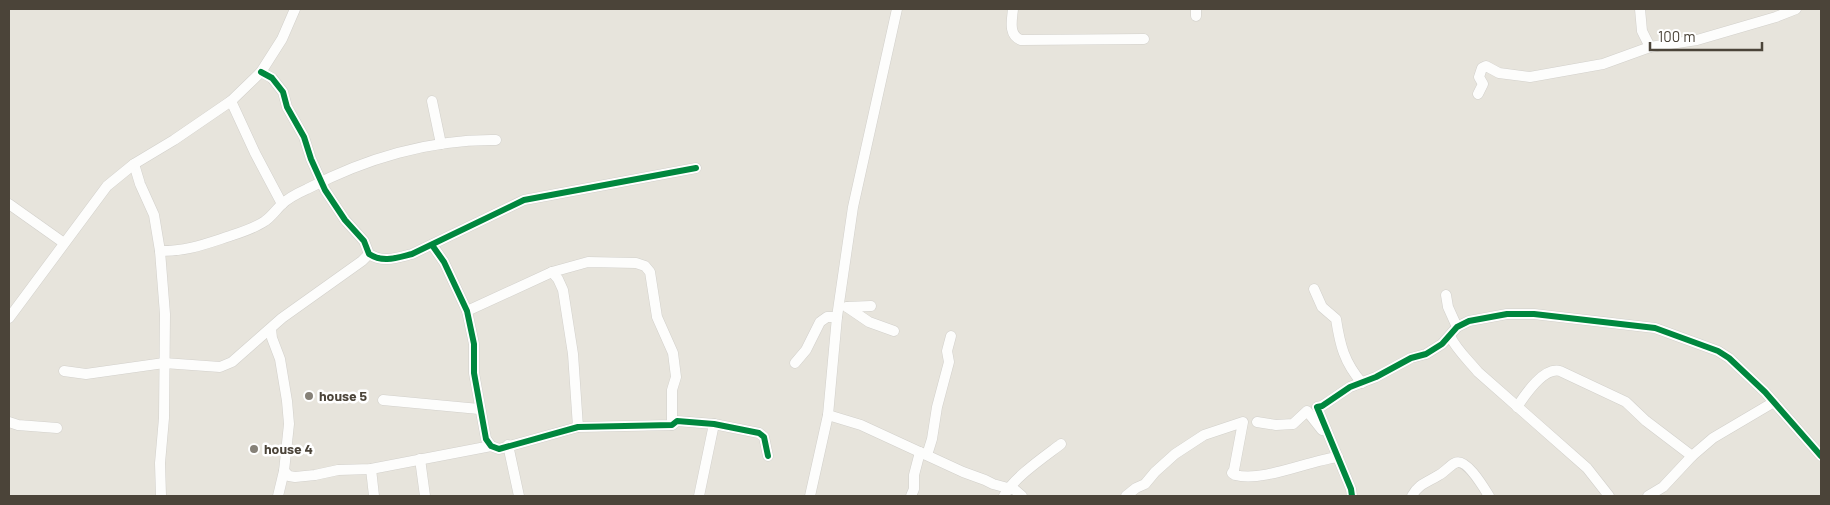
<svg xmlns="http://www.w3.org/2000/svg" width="1830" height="505" viewBox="0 0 1830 505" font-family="Barlow,sans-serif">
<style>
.residential{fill:#e7e4dc}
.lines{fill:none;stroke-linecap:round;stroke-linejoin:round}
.minor-casing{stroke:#d2d0cb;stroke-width:11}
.minor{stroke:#fdfdfc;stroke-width:10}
.cycleway-casing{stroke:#fff;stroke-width:9}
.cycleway{stroke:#00873e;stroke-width:6}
.poi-dot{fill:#868178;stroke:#fff;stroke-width:2}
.labels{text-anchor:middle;stroke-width:5;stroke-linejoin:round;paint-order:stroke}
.poi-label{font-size:14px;font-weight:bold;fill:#4b4439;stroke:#fff;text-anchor:start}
</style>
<rect width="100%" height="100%" fill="#f4f2ee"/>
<rect class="residential" x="9" y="9" width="1812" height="487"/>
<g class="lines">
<g class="minor-casing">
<g id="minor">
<path d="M1013 9C1012 20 1008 35 1021 40L1144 39"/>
<polyline points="1196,9 1196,16"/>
<polyline points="1640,9 1642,31 1650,47"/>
<path d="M261 72 272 78 283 92 287 107 304 137 311 159 325 190 345 220 364 241 369 254C383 263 396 258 412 254L524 200 696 168"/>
<polyline points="1478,94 1483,84 1479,77 1482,68 1486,66 1499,73 1530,77 1603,64 1650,47 1697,40 1776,17 1796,9"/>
<polyline points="231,101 255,153 282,204"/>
<polyline points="432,101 441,144"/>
<polyline points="134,164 140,184 154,215 160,251 165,314 164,418 160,463 161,496"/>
<polyline points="9,204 64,243"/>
<polyline points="432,245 444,262 467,311 474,344 474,373 486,439 491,446 499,449 578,427 672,425 677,421 714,424 759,433 764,437 768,456"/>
<path d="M160 251C188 251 205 244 230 236 242 232 255 228 265 221 271 217 276 210 281 205 288 198 298 193 307 189 364 159 430 139 496 140"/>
<polyline points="552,272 558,279 563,290 573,354 578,427"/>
<path d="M1314 289 1322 307 1336 319C1340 345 1344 362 1362 383"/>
<polyline points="1446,295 1448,307 1457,327"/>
<polyline points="847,307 869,322 894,331"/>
<polyline points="847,307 871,306"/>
<polyline points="467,311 552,272 588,262 636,263 645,266 650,272 657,317 673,353 676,377 672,390 672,425"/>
<polyline points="9,318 107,186 134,164 174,140 231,101 261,72 282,39 295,9"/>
<polyline points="271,329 272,338 280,359 287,401 289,424 284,471 278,496"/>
<path d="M1450 336C1456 349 1468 360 1478 372L1587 468 1609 496"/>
<polyline points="795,363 806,350 820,322 827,317 837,317"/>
<polyline points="64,371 86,374 164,363 220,367 232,362 282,318 362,261 369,254"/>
<polyline points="383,400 479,409"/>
<path d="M1517 407C1525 395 1543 367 1560 371L1626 402 1646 421 1692 456"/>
<polyline points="828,415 861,425 963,472 985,480 993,484 1015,490 1022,496"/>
<polyline points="9,422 18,425 57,428"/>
<polyline points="1257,422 1276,425 1293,424 1307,411 1322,430"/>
<polyline points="508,445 519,496"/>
<polyline points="927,455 932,439 937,407 949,362 947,351 951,336"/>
<polyline points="420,459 425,496"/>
<polyline points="371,469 374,496"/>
<polyline points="284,471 289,476 295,477 315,475 338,470 371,469 491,446"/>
<polyline points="699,496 714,424"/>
<polyline points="810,496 828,415 837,317 853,207 897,9"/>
<polyline points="911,496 914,489 914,475 920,452"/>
<path d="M1004 496C1013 478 1044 457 1061 444"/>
<path d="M1126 496 1136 488 1145 484 1155 472 1175 454 1204 435 1243 422 1234 470 1232 473 1235 475C1264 482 1307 461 1338 457"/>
<polyline points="1352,496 1351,489 1317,407 1322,406 1350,387 1376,377 1411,358 1426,354 1442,344 1457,327 1469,321 1507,314 1534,314 1655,328 1718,351 1729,358 1765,392 1821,456"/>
<path d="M1412 496C1418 484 1428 482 1439 475 1445 472 1449 466 1455 463 1466 457 1484 488 1489 496"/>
<polyline points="1648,496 1663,487 1692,456 1713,438 1774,402"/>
</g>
</g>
<use href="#minor" class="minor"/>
<g class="cycleway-casing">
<g id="cycleway">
<path d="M261 72 272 78 283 92 287 107 304 137 311 159 325 190 345 220 364 241 369 254C383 263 396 258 412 254L524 200 696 168"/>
<polyline points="432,245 444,262 467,311 474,344 474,373 486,439 491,446 499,449 578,427 672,425 677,421 714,424 759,433 764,437 768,456"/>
<polyline points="1352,496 1351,489 1317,407 1322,406 1350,387 1376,377 1411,358 1426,354 1442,344 1457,327 1469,321 1507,314 1534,314 1655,328 1718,351 1729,358 1765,392 1821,456"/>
</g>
</g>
<use href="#cycleway" class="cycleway"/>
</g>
<g class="poi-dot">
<circle cx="309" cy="396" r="5"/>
<circle cx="254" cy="449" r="5"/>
</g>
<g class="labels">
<g class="poi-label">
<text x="319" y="401">house 5</text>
<text x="264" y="454">house 4</text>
</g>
</g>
<rect width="1830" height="505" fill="none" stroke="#4b4439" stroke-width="20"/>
<path d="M1650 42v8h112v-8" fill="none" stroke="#4b4439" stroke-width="2.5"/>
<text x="1658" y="42" font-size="15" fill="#4b4439" stroke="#ffffff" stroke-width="4" paint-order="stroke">100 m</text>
</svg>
